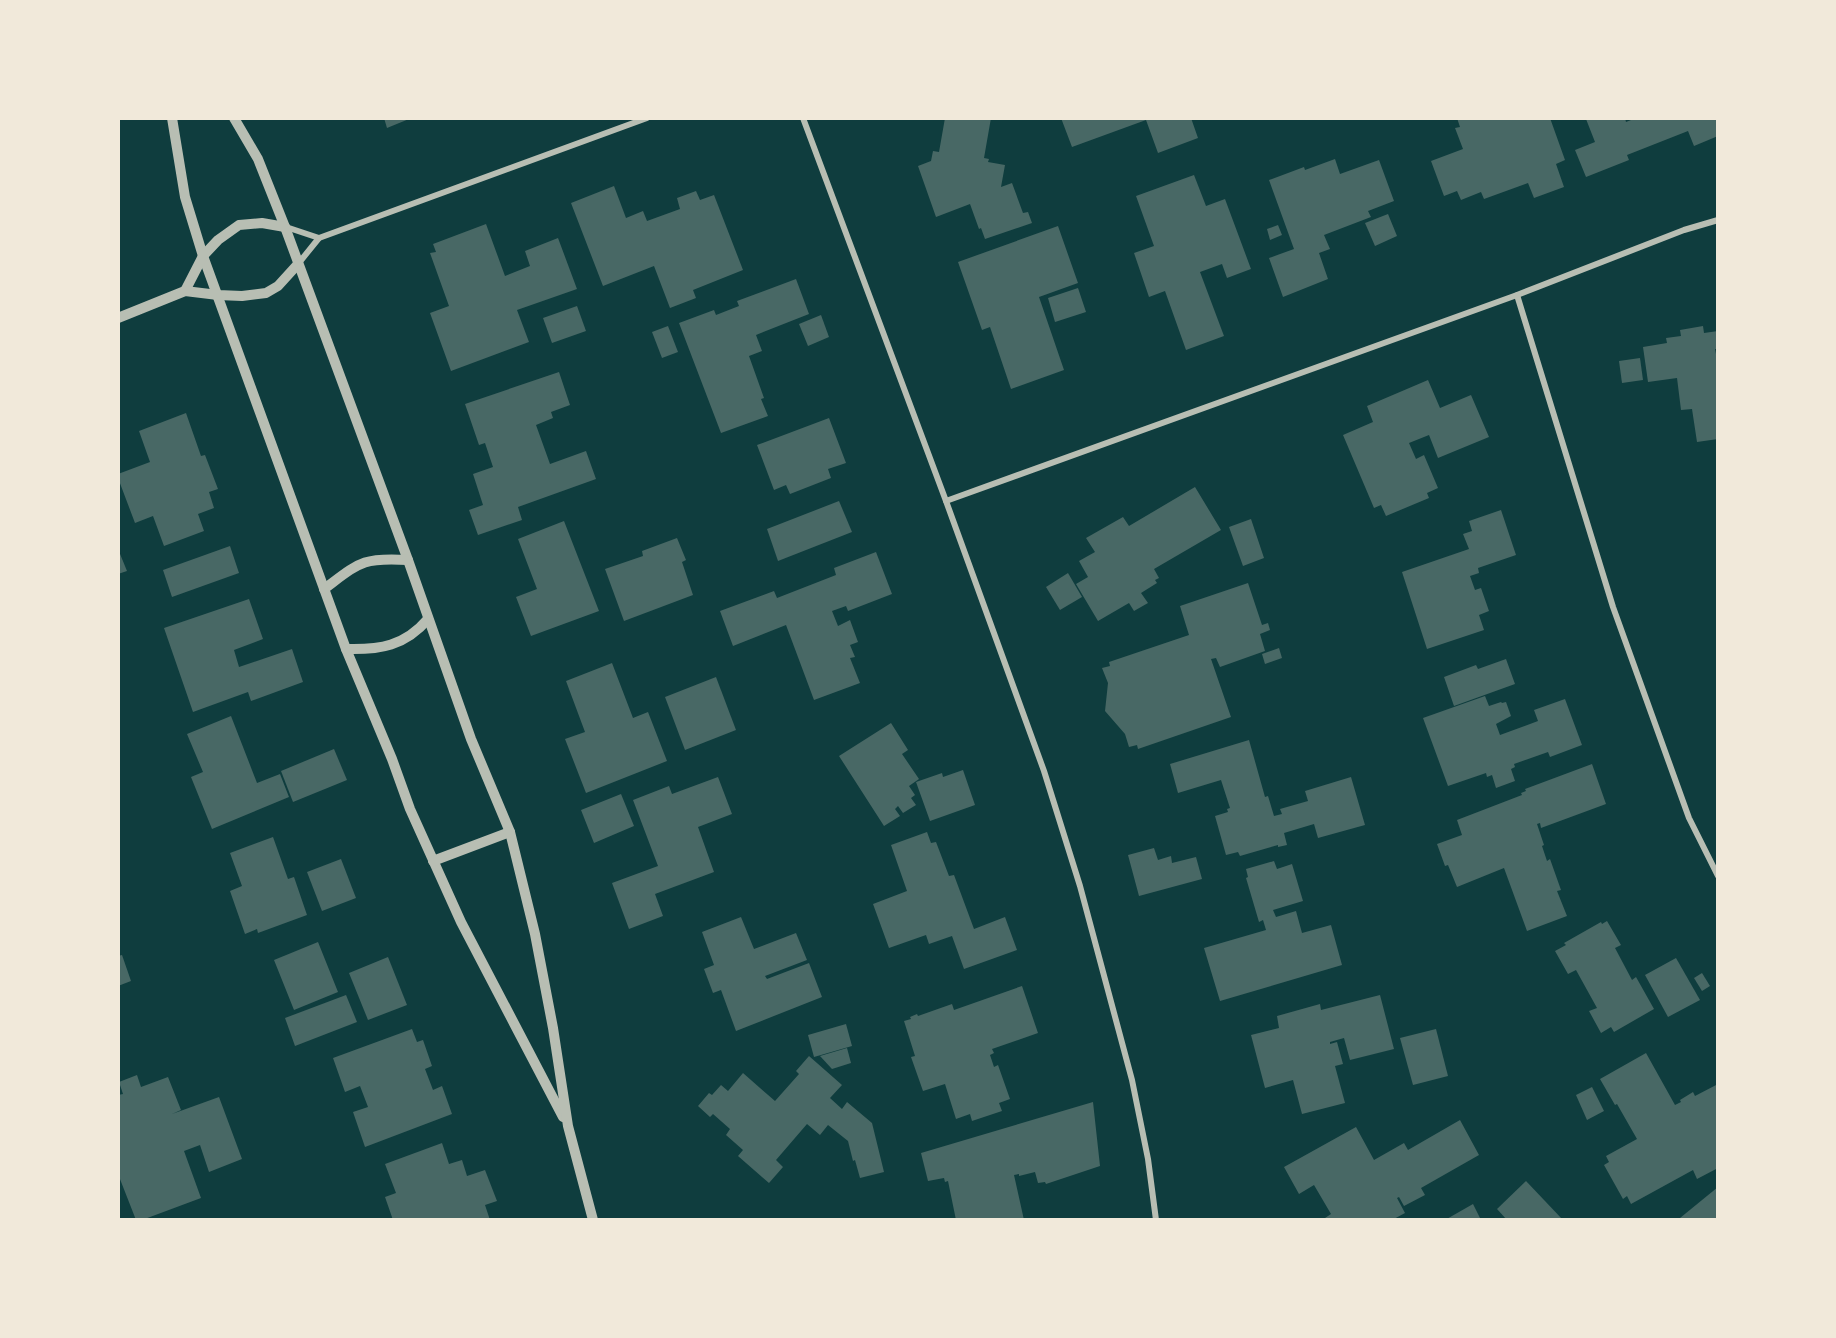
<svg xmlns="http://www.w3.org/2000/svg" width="1836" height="1338" viewBox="0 0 1836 1338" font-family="Lato,sans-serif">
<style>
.building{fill:#486865}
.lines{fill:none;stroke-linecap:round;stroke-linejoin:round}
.minor{stroke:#b8beb3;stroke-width:6}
.tertiary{stroke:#b8beb3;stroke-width:10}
</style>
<rect width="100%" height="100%" fill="#0f3d3e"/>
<g class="building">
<polygon points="384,118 409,118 409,119 387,128"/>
<polygon points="945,118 991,118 984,158 989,159 988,162 1005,165 1001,187 1012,183 1023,213 1028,212 1032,223 985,239 981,228 979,229 970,204 936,217 918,166 931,161 933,151 939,152"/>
<polygon points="1061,118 1191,118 1198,138 1158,153 1146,120 1072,147"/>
<polygon points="1457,118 1550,118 1565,160 1556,164 1564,187 1534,198 1528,183 1484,199 1481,192 1461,200 1457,191 1444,196 1431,161 1463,149 1455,128 1460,127"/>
<polygon points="1588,118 1625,118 1626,122 1636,118 1718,118 1718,136 1694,146 1688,131 1627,155 1629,160 1586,177 1575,150 1595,142 1586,119"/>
<polygon points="1335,159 1340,174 1379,160 1394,201 1368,211 1371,217 1324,235 1330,249 1319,253 1328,279 1283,297 1269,258 1294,249 1269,180 1304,167 1305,170"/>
<polygon points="1194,175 1206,206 1225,199 1251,269 1227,278 1222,264 1200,272 1224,336 1186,350 1165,291 1149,297 1134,253 1154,246 1136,196"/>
<polygon points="614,186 626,218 643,211 647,221 680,209 677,198 696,191 700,200 714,195 743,270 693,290 696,298 670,308 654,266 603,286 571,203"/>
<polygon points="1388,214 1397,236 1375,246 1365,223"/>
<polygon points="486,224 505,276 530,266 525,251 558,238 577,289 517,310 529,342 451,371 430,313 449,306 430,253 436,252 433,244"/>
<polygon points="1278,225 1282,235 1270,240 1267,229"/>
<polygon points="1058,226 1078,283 1039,297 1064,370 1011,389 990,327 982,330 958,262"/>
<polygon points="796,279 809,314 756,335 762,351 749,356 764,398 761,399 768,416 721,433 679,323 714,310 716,315 739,306 737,301"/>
<polygon points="1078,288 1086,312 1055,322 1048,298"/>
<polygon points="577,306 586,331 552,343 543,318"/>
<polygon points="821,315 829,337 808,346 799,324"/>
<polygon points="668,326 678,352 662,358 652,332"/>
<polygon points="1703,326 1704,333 1718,331 1718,349 1715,349 1718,364 1718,439 1697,442 1692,409 1681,410 1677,378 1648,382 1643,347 1667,343 1666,338 1681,336 1680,330"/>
<polygon points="1640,358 1643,380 1622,383 1619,361"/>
<polygon points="559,372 570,405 551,412 553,418 536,425 550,464 586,451 596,479 518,507 522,520 478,535 469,510 483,505 473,474 493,467 485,443 479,445 465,404"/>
<polygon points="1428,380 1440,408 1471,395 1489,437 1438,458 1429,435 1409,443 1416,459 1424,455 1438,488 1427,493 1429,498 1386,516 1381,505 1374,508 1343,435 1373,422 1367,406"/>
<polygon points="186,413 201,456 205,455 218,489 209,492 214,508 198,514 204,531 164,546 153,516 135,523 118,478 118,474 150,462 139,431"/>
<polygon points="829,418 846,463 828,469 831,478 790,494 786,485 774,490 757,445"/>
<polygon points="1195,487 1221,530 1154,569 1159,578 1155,580 1157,583 1141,593 1148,603 1134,611 1129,603 1098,621 1076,584 1088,577 1079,561 1095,552 1086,538 1123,517 1129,526"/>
<polygon points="839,501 852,532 778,561 767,529"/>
<polygon points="1501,510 1516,555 1478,568 1479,573 1470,576 1475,590 1481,588 1489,611 1479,615 1484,630 1427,649 1402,572 1469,549 1463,534 1472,531 1469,521"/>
<polygon points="1251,519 1264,558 1243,566 1229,527"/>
<polygon points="564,521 599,611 531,636 516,597 537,589 518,539"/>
<polygon points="677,538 686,560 682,562 693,595 624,621 605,569 643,556 642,551"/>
<polygon points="230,546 239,573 172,597 163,570"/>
<polygon points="118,549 127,571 118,574"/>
<polygon points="876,552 892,594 848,611 846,606 832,611 838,626 850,620 858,642 850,645 855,657 850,658 860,683 814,700 786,625 733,646 720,611 774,591 777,598 836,575 834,568"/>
<polygon points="1068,573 1082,597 1060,610 1046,587"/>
<polygon points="1248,583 1262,625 1268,623 1270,630 1260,634 1265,651 1220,667 1216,658 1211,659 1231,717 1138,749 1137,745 1129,747 1125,734 1105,711 1108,683 1102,668 1110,666 1109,662 1189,635 1180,606"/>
<polygon points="249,599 263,639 234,650 239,667 292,649 303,682 251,701 248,692 193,712 164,628"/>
<polygon points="1279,648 1282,658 1265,664 1262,654"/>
<polygon points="1506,659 1515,684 1454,706 1444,677 1476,665 1478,669"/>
<polygon points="612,663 633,718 648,712 667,761 586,793 565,739 585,732 566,681"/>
<polygon points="716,677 736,730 685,750 665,697"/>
<polygon points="1485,696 1489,706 1501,702 1502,703 1506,702 1511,716 1496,724 1500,735 1538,721 1534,710 1565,699 1582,745 1550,757 1548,752 1514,764 1515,767 1511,769 1515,781 1496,788 1492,775 1487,777 1486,773 1448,786 1423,718"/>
<polygon points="231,716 257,783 280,774 289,797 212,829 191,777 203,772 187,734"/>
<polygon points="891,723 908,750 902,754 919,779 909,786 915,795 911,798 916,805 903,813 898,806 895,809 900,816 884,826 839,756"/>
<polygon points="1249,740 1265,797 1268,796 1274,816 1282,814 1280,809 1308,801 1305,791 1351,777 1365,825 1318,838 1314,824 1284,833 1287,845 1278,847 1278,845 1240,856 1238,852 1226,855 1215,816 1228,812 1227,809 1230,808 1221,780 1178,793 1170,764"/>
<polygon points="334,749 347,780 293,802 281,771"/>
<polygon points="1592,764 1606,804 1541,828 1540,823 1537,824 1544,845 1542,846 1547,861 1550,859 1561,890 1557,891 1567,916 1527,931 1504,868 1457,887 1448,865 1445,866 1437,844 1462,835 1457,820 1522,795 1521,793 1526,791 1525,789"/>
<polygon points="963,770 975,805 930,821 916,782 942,773 943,777"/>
<polygon points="718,777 732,814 698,827 714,872 655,894 663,916 629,929 612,883 658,866 633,800 669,786 672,794"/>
<polygon points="621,794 634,826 594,843 581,810"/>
<polygon points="927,832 931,843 936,842 949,876 954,875 974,929 1005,917 1017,950 964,969 952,936 929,944 926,935 889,948 873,904 907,891 891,845"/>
<polygon points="273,837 288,879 294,877 307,915 258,933 257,929 245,934 230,891 242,886 230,853"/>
<polygon points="1154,848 1158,860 1171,856 1172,863 1196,857 1202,879 1139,896 1128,855"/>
<polygon points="341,859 356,898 322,911 307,872"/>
<polygon points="1274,861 1277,869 1292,864 1303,901 1273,910 1276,917 1296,911 1302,933 1331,925 1342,965 1220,1001 1204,948 1266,930 1263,920 1259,922 1246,878 1248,877 1246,869"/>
<polygon points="741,917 754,949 796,933 807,960 765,976 767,979 809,963 822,997 736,1031 721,990 713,993 704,969 714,965 702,932"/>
<polygon points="1607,921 1621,945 1615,948 1632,980 1636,977 1654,1009 1614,1032 1611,1027 1601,1033 1589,1011 1597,1008 1576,970 1568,974 1555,951 1566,945 1564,943 1601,922 1602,924"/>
<polygon points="318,942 338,992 294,1010 274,960"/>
<polygon points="122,955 131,981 118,986 118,956"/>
<polygon points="388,957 407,1005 368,1020 349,973"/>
<polygon points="1676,958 1700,1000 1668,1017 1645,975"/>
<polygon points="1702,973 1710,986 1702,991 1694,978"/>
<polygon points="1022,986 1038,1033 992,1049 994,1053 990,1055 994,1067 998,1065 1010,1099 999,1103 1002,1111 972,1121 970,1114 956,1119 945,1084 923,1091 911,1057 915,1056 904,1021 911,1019 910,1017 917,1014 918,1016 952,1004 954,1010"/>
<polygon points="346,995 357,1022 295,1046 285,1018"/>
<polygon points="1380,995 1394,1049 1350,1060 1344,1038 1330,1042 1330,1044 1337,1042 1343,1064 1335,1066 1345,1103 1302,1114 1293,1080 1265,1088 1251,1035 1279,1028 1277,1016 1320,1004 1321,1010"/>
<polygon points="846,1024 852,1046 814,1057 808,1035"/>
<polygon points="412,1029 417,1042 423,1040 432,1066 425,1069 433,1090 442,1086 452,1114 365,1147 353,1112 368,1107 360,1086 345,1092 333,1058"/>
<polygon points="1436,1029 1448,1076 1413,1085 1400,1038"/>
<polygon points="847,1048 851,1063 832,1069 820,1056"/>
<polygon points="1646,1053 1675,1105 1681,1102 1680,1100 1693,1092 1695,1096 1718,1084 1718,1168 1697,1179 1693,1170 1631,1204 1627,1196 1623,1199 1604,1165 1609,1162 1606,1156 1637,1139 1617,1104 1615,1105 1600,1079"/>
<polygon points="809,1056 842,1085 830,1098 842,1109 847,1102 872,1123 884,1172 860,1178 855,1160 853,1161 848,1141 828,1125 820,1135 807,1124 776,1160 783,1167 769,1183 738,1156 743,1150 726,1135 730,1129 713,1114 710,1117 698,1106 709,1093 712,1095 721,1085 728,1091 743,1073 775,1101 799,1074 796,1071"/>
<polygon points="137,1075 141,1087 168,1077 181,1110 172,1114 219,1097 242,1159 209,1172 200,1145 184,1151 201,1198 142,1220 136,1220 118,1174 118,1095 123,1094 119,1082"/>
<polygon points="1592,1087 1604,1111 1587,1120 1576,1095"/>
<polygon points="1093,1102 1100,1166 1046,1184 1045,1182 1038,1183 1035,1172 1019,1176 1019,1174 1014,1175 1024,1220 956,1220 948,1181 945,1182 944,1178 928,1181 921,1153"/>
<polygon points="1460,1120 1479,1155 1421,1188 1425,1195 1404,1206 1399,1197 1397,1198 1405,1213 1392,1220 1322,1220 1331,1214 1314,1185 1299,1194 1284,1167 1356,1127 1374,1160 1404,1143 1408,1150"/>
<polygon points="442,1143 449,1164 462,1160 467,1176 485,1170 497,1201 485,1205 490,1220 393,1220 385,1197 396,1193 385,1164"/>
<polygon points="1526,1181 1563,1220 1507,1220 1497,1209"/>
<polygon points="1718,1187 1718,1220 1681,1220 1680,1218"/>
<polygon points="1473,1204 1481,1220 1445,1220"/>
</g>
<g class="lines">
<g class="minor">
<polyline points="803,118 946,501 1044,771 1080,886 1132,1080 1148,1159 1156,1220"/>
<polyline points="286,227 319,238"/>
<polyline points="298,264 319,238 647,118"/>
<polyline points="1517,295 1613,607 1689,818 1718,876"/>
<polyline points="946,501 1517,295 1684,230 1718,220"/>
</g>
<g class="tertiary">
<polyline points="172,118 185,197 203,256 346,649 392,759 410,809 461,922 563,1117"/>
<polyline points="234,118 258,159 285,227 408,560 471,739 510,832 535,934 553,1028 568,1126 593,1220"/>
<polyline points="185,291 203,256 218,240 239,225 262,223 285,227"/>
<polyline points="118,318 185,291 218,295 242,296 266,293 278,286 298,264"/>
<path d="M324 589C359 563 362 557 408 560"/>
<path d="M346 649C380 650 405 646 428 619"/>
<polyline points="433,861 510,832"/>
</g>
</g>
<rect width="1836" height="1338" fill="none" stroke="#f1e9da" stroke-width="240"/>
</svg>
